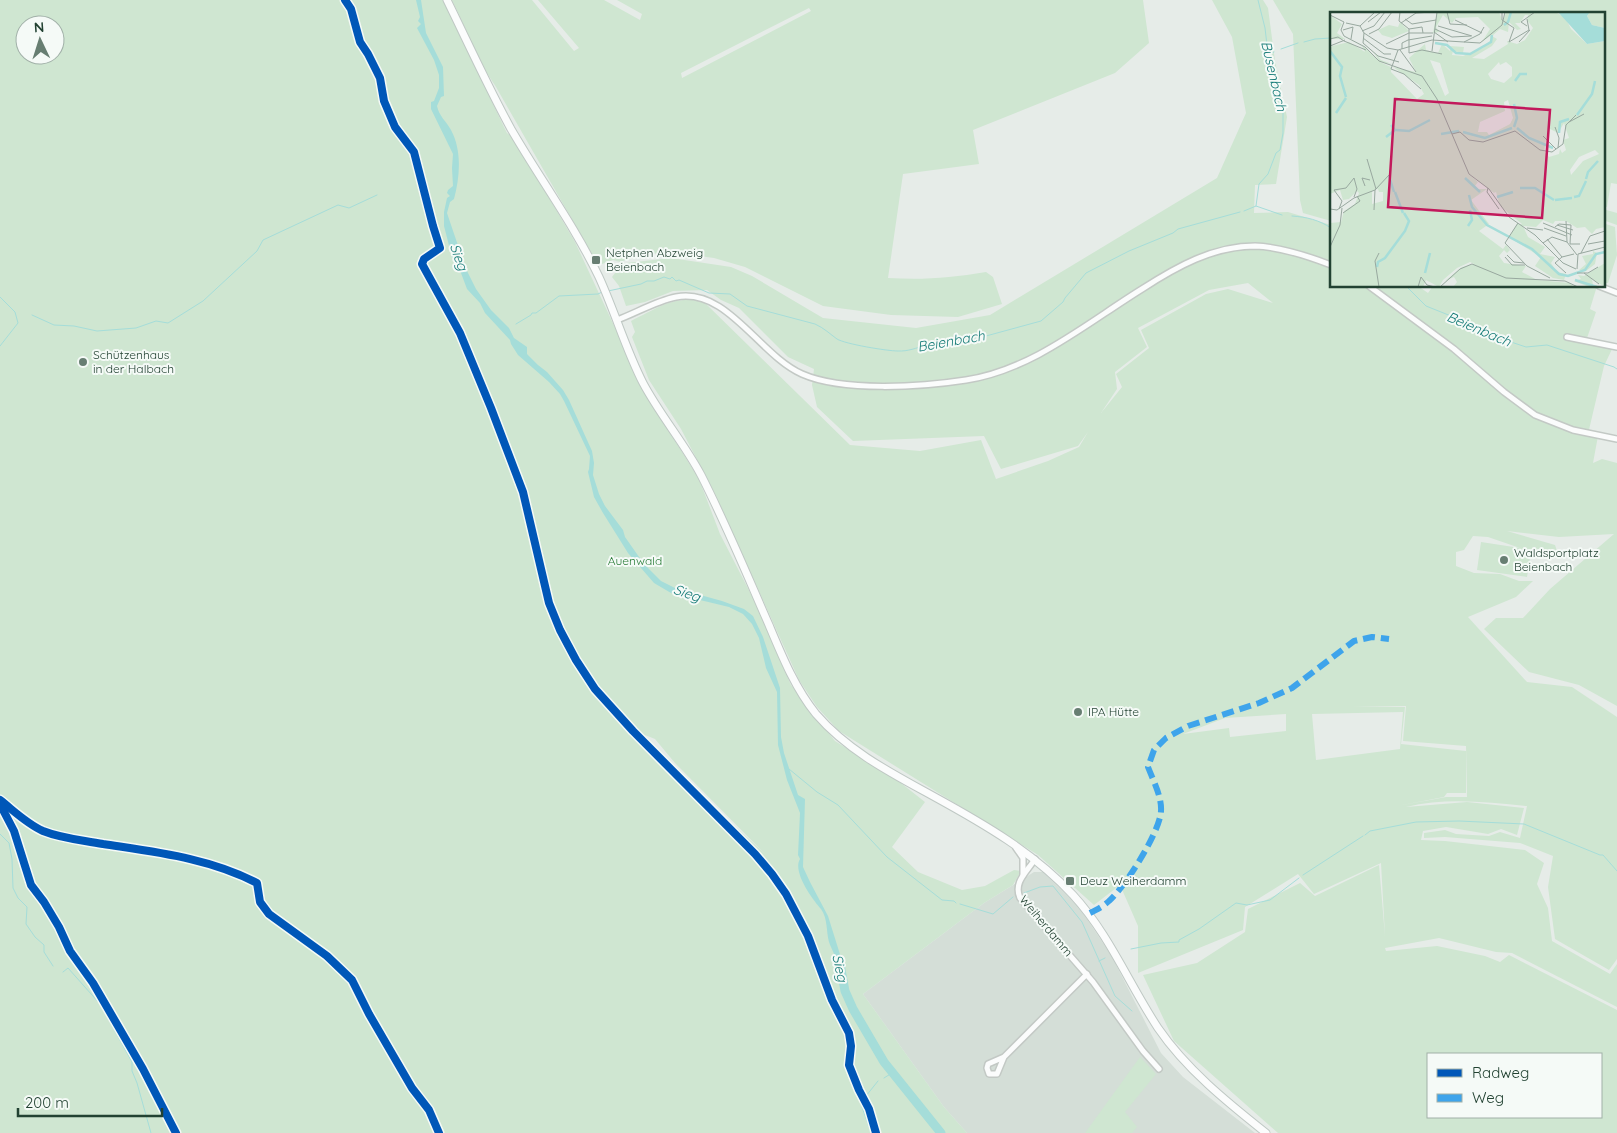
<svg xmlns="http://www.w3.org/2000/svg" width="1617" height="1133" viewBox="0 0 1617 1133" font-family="Quicksand,sans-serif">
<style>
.built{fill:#d4ded7}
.green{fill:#cfe6d1;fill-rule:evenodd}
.water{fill:#a5ddd9}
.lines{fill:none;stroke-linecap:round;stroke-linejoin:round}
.stream{stroke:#a5ddd9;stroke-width:1}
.river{stroke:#a5ddd9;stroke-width:9}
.street-casing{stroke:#c3c9c5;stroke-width:8}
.secondary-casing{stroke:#bfc8c4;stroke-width:9}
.street{stroke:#fbfcfc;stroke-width:5}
.secondary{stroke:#fbfcfc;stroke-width:7}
.quiet{stroke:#3ea4eb;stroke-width:6;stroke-dasharray:12 6;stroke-linecap:butt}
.cycleway-casing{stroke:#f5faf7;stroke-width:11}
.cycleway{stroke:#0057b8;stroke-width:8}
.poi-dot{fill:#677e72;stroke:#f5faf7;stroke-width:2}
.labels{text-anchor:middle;stroke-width:4;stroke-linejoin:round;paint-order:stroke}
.poi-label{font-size:12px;fill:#224232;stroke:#f5faf7;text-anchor:start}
.park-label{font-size:12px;fill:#297c37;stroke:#f5faf7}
.street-label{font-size:12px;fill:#224232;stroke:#f5faf7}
.water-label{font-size:14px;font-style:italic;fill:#177c78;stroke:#f5faf7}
.inset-river{fill:none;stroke:#a5ddd9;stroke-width:2.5}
.inset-road{fill:none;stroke:#98a89f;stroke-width:1}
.view{fill:#c2185b;fill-opacity:0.15;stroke:#c2185b;stroke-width:2.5}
.inset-edge{fill:none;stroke:#224232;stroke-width:2.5}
</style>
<rect width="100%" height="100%" fill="#e6ece8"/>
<polygon class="built" points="1034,872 1043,872 1079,907 1111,955 1161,1053 1183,1077 1255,1133 967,1133 944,1107 863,994 984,903"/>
<g class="green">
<path d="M0 0H444L503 125 507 133 514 138 575 242 639 379 655 409 699 479 720 534 754 600 791 685 835 741 897 780 925 802 892 847 918 872 962 890 985 886 1014 870 1021 871 1013 885 984 903 863 994 944 1107 967 1133H0ZM25 25H55V55H25ZM645 735 655 739 675 763 765 854 670 766Z"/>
<path d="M452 0H532L574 51 579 48 538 0H604L640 20 642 14 617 0H1143L1149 43 1115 73 973 130 979 164 903 174 888 278C923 280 951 278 986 272L993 277 1002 304 958 317 891 315 823 306 745 267 714 258 677 253 643 254 620 262 613 260 602 264 597 263 496 87 483 67ZM809 8 811 11 682 78 681 73Z"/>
<path d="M1212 0H1263L1268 8 1275 61 1287 117 1276 184 1255 185 1254 213 1288 212 1331 225V286H1418L1428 293 1433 286H1597L1590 309 1596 312 1586 341 1613 347 1604 366 1588 434 1598 436 1593 463 1602 459 1617 463V706L1579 685 1529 672 1484 629 1496 618H1523L1550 589 1614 534 1559 537 1507 531 1555 545 1557 551 1549 556 1531 551 1527 577 1477 570 1481 542 1520 548 1488 537 1473 536 1464 550 1456 552V566L1474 573 1500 574 1519 581H1533L1516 597 1468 617 1527 682 1572 687 1617 717V959L1609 970 1555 939 1548 887 1553 856 1520 843 1445 837 1424 838V833L1445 830 1456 834 1489 836 1500 832 1520 838 1527 806C1486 802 1446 797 1406 807L1467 802 1524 808 1517 835 1501 829 1488 834 1446 827 1423 831 1421 840 1445 841 1525 850 1544 863 1537 884 1548 908 1552 941 1610 974 1617 964V1007L1512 953 1496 952 1439 938 1385 948 1386 951 1437 946 1485 956 1500 962 1509 955 1617 1010V1133H1278L1174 1041 1143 975 1197 963 1245 932 1248 909 1300 883 1315 896 1379 865 1385 936 1381 863 1314 894 1298 874 1245 907 1243 930 1138 973V926L1120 885 1094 905 1038 855 839 731 817 707 799 680 715 494 681 429 649 380 632 337 635 332 631 321C658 308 672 296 703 301L850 445 920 451 981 440 996 479 1048 461 1079 447 1088 432 1078 446 1001 469 984 436 853 441 817 407 812 385 814 369 788 357 739 308 721 300 707 290 673 291 645 302 626 306 619 286 612 277 618 269 626 263 671 258 731 267 752 276 823 318 916 328 990 315 1217 178 1246 113 1232 37ZM1248 283 1273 303 1228 289 1206 294 1141 330 1149 348 1116 374 1122 387 1101 413 1117 389 1115 372 1147 347 1138 328 1209 290ZM1406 706 1403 741 1466 746 1467 797H1446L1397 806 1444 797 1447 793H1466V751L1401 744 1405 707H1353ZM1403 712 1400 749 1316 760 1312 714ZM1286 714V731L1230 737 1229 728 1183 734 1225 718ZM1428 1054H1601V1117H1428Z"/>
<polygon points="1273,0 1617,0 1617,184 1611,183 1607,207 1603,206 1603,14 1331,14 1331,221 1303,213 1300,200 1293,34"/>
<polygon points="1603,209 1617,213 1617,225 1603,220"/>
<polygon points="1603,223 1615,227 1617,255 1608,283 1603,283"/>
<polygon points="1140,1057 1156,1074 1125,1112 1137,1127 1132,1133 1085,1133"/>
</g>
<path class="water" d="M416 0H421L426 33 443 67 444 96 441 97 437 106C439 116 446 121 451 130 462 150 460 177 454 199L450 202 447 213 449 219 466 269 476 289 491 310 509 328 514 338 527 347V354L538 365 547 372 563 390 569 400 592 451 594 463 593 475 599 494 605 506 623 530 625 537 644 564 661 581 675 588 722 601 744 609 753 616 763 637 780 688 781 737 784 753 798 795 805 799 803 867 810 882 828 916 843 964 842 970C839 964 831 948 829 942 826 931 828 919 821 909 813 900 792 872 800 859L798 855 800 813 787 780 778 745 777 692 766 668 759 638 752 624 743 614 729 607 671 593 654 583 628 553 603 513 594 497 588 472 589 469 590 456 564 401 560 394 549 382 518 355 511 344 510 340 485 313 480 303 467 289 458 265 452 257 444 226V212L447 198 450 196 447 193 448 190 453 186 452 168 453 154 431 109V102L434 101 439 88V75L434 60 417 28 421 24 418 21 420 17Z"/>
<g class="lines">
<g class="stream">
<polyline points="1304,42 1315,39 1331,38"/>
<polyline points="1281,49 1298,43"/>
<polyline points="1268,55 1274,52"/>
<polyline points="1256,206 1259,184 1268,174 1276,153 1280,150 1283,133 1283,110 1277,96 1276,88 1270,71 1265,28 1258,0"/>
<polyline points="1244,211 1256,206 1282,215"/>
<path d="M1292 216C1307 217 1319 220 1331 228"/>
<polyline points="1406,286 1426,306 1481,328 1487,334 1526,347 1547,345 1614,367 1617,369"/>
<path d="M608 291 641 284 647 281H654L664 277 670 279 672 277 676 281 679 280 709 293 730 294 747 306 815 324C824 328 830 334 837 339 845 344 887 351 898 351 917 352 935 337 954 342L957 340 964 342 1041 321 1063 302 1065 298 1086 273 1129 251 1173 233 1178 229 1240 212"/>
<polyline points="0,297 15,312 18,323 0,346"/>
<polyline points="32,315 54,325 74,326 97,331 136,328 156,321 168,323 203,301 257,251 263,240 338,205 349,208 377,195"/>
<polyline points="516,324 531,315 532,313 536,313 559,296 598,294 602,292"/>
<polyline points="789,769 817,792 838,805 887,857 942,900 954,901 956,903"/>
<polyline points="0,834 9,843 12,859 13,888 18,898 27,907 26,924 35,937 44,945 44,952 53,966"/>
<polyline points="1365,835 1370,831 1416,822 1459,821 1524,824 1600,855 1603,855 1617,871"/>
<polyline points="1303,875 1363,836"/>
<polyline points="1024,893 1040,887 1053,886 1082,922 1115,996 1132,1011"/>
<polyline points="960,904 993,914 1013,897"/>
<polyline points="1131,949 1161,943 1179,942 1179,940 1199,929 1236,903 1247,905 1270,900 1299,878"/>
<polyline points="1099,961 1105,958"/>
<polyline points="63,972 68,968 100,1004 132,1062 132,1071 137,1083 151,1133"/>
<polyline points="884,1078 892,1073"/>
<polyline points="866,1096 878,1081"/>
<polyline points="861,1100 860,1101 871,1133"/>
</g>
<polyline class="river" points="839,959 845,991 853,1009 884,1062 941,1133"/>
<g class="street-casing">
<g id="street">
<polyline points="1369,286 1454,349 1504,392 1535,415 1573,430 1617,439"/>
<polyline points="1599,286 1617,293"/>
<path d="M617 320C636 313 656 301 676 297 727 287 759 355 802 374 843 392 921 387 966 380 1032 370 1087 323 1142 289 1176 267 1213 246 1255 246 1280 247 1308 256 1331 265"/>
<polyline points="1567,337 1617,347"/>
<polyline points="1016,848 1023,858 1023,875"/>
<path d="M1035 859C1027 872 1013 882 1020 898L1093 982 1143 1051 1159 1069"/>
<polyline points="1004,1057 997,1074 989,1074 987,1068 988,1064 1004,1057 1087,974"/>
</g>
</g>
<g class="secondary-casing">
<path id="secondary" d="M447 0C468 43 488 87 511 129 540 179 574 225 599 277 615 312 626 350 643 383 660 415 684 443 701 475 726 524 747 575 769 625 782 656 795 688 816 714 848 751 891 773 933 796 984 824 1033 852 1073 895 1109 934 1129 984 1158 1028 1186 1069 1227 1102 1266 1133"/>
</g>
<use href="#street" class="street"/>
<use href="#secondary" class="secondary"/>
<path class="quiet" d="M1090 913C1096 910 1104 906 1109 901 1125 887 1160 832 1161 811 1162 797 1153 780 1148 767L1154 750 1166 738 1188 726 1259 703 1292 688 1354 641 1372 637 1389 639"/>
<g class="cycleway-casing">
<g id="cycleway">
<polyline points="345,0 351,9 360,42 368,54 380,78 384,101 395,127 414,152 433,226 440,248 424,259 422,264 460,333 491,408 523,492 549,603 560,630 576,660 595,689 633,731 755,854 772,874 786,894 808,936 832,1000 849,1033 851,1046 849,1065 859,1090 869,1109 876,1133"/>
<path d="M0 800C14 811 27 824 43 831 63 839 83 840 103 844 155 852 210 858 257 883L260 902 269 914 327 956 352 980 369 1014 412 1088 429 1110 439 1133"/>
<polyline points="0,804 14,831 31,885 44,902 59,927 70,951 93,983 143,1069 176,1133"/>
</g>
</g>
<use href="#cycleway" class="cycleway"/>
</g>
<g class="poi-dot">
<rect x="591" y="255" width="10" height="10" rx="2.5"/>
<circle cx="83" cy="362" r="5"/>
<circle cx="1504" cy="560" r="5"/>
<circle cx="1078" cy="712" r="5"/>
<rect x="1065" y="876" width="10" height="10" rx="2.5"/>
</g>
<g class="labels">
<g class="poi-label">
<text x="606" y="257">Netphen Abzweig<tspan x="606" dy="14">Beienbach</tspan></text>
<text x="93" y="359">Schützenhaus<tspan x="93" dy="14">in der Halbach</tspan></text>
<text x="1514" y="557">Waldsportplatz<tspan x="1514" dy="14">Beienbach</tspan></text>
<text x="1088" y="716">IPA Hütte</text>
<text x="1080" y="885">Deuz Weiherdamm</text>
</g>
<g class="park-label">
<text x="635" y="565">Auenwald</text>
</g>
<g class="street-label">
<text transform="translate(1046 926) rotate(50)" y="4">Weiherdamm</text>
</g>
<g class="water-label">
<text transform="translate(1274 76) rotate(77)" y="5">Busenbach</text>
<text transform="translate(459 257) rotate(71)" y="5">Sieg</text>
<text transform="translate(1479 329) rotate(23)" y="5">Beienbach</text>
<text transform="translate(951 341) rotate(-10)" y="5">Beienbach</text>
<text transform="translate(687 593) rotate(19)" y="5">Sieg</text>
<text transform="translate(840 968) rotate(78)" y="5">Sieg</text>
</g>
</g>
<g transform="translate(1330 12)">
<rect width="275" height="275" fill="#e6ece8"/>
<path d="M107 0H169L173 10 176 0H225L235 5 241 17 257 32 275 29V215L266 217 262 222 255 215 247 216 236 209H225L223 212 213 208 206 215 193 214 198 225 215 235 210 242 225 245 221 251 227 260 236 262 234 268 223 266 205 254 211 245 179 225 187 212H192L170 194 166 180 164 181 138 161 148 170 145 174 147 177H157L141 188 159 212 149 219 173 237 176 233 180 238 177 241 174 238 169 244 174 251 196 254 192 260 207 268 240 271 244 275H123L127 270 124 265 115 269 132 255 144 252 140 250 127 256 113 268 109 275 96 268 93 275H0V211L11 210 14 199 25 192 29 181 27 179 19 187 13 188 10 178 0 182V38L2 34 19 30 35 40 32 34 18 27 33 34 49 49 43 39 51 48 62 52 50 50 61 55V60L87 87 94 82 89 73 63 55 86 60 79 46 95 32 96 38 114 43 108 41 112 32 120 39V34L134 35 133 41 123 39 122 43 133 44 153 36 161 28 160 24 152 30 160 17 148 5 126 6 122 11 113 3 106 15 109 20 103 21ZM195 3H198L197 8 203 16 195 28 187 32 177 29 178 32 154 47 142 46 162 34 167 27 162 24 170 17 178 20 179 10 187 18 191 17 185 11H190ZM100 48 110 51 119 81 115 84ZM169 50 170 53 176 50 182 55V64L174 71 161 67 158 62ZM178 88 183 106 180 112 159 123 157 120H148L150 110 175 99 174 90ZM234 111 239 126 233 128 236 138 232 141 230 137 229 142 219 145 214 139 218 116 228 121ZM265 138 269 142 253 149 241 163 240 158 249 145ZM48 177 49 180H53V189L42 192V179ZM260 0H275V16L262 13 257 4ZM0 3 12 12 7 21 15 27H0ZM70 10 79 19 62 26 52 23 48 18 59 13 68 15ZM263 239 267 241 265 252 256 259 249 258 256 252 252 244 263 242ZM275 251V275L262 267 263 273 259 275 244 269 251 267 248 263 254 264Z" fill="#cfe6d1" fill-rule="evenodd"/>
<path d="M228 0H260L257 4 262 13 275 16V29L257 32Z" fill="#a5ddd9"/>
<path class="inset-river" d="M174 13 178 10 181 0M105 31 117 33 126 41 140 42 161 30 162 23M0 39 12 55 10 64 16 85M185 69 190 62H197M6 101 16 86M247 103 262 82 265 69M184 115 187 106 184 92M187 116 199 126 223 136M66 118 79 119 100 108M133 120 155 126 182 116M229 121 230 110 239 107M111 122 129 119M56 125 65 118 61 113M59 164 64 180M135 166 150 180M256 167 258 160 268 149M190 176H205L224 188M65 180 73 201M139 183 142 195 157 213 202 237 229 262 238 264 255 258 266 242 275 240M167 185 183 180M244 185 249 184 256 169M225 188 242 186M138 214 142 208 140 198M47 255 48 250 55 246 75 219 79 209 74 201M95 261 100 241M245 268 267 275"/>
<path class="inset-road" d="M70 0 69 9 79 17V41L92 38 112 42M117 0 120 12 137 13M172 0V8L184 16 179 30 199 18 197 7M0 3 14 10M75 7 82 12 106 8M125 8 152 21M14 10 11 18 14 24 35 35 49 49 92 64 107 87 139 162 159 177 179 205 205 223 233 251 246 257M38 10 51 0M16 11 30 14 45 0M71 11 86 1 102 0M30 14 34 21 57 36 68 38 102 28 150 31 172 13 175 0M108 14 142 24M197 14 191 10 205 0M79 17 92 15 93 21M105 17 122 25 141 24M13 18 23 15 21 27M32 19 44 14 55 0M104 20 118 30M34 21 33 31 48 44 69 50M39 22 49 17 62 0M33 26 54 42H61M0 27 8 25 14 29M14 29 36 38M134 30 150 22 154 15M189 30 200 18M56 32 79 21H103M0 34 15 28M72 37V31L78 28 102 24M68 38 61 57 74 62 91 77M70 38 86 60M102 39 107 0M239 110 254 102M225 115 229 126 228 136M122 122 130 120 139 128 153 130 185 119 210 138 222 140 233 132 236 113 246 103M213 124 226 137M37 147 46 177M35 174 32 166 40 168M158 176 157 180 169 197M4 178 16 176 24 166 27 177 24 185M4 178 12 189 9 197M0 197 7 198 24 186 45 178 59 163M44 198 45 178M13 201 30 189 27 184M236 209 237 230 247 243M188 211 175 231 197 254 220 266M213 211 242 223M227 213 243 218M225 215 229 212 241 213 240 232H250M197 216 213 218M214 216 236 224M217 227 232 245M213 231 222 225 237 230M258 232 275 229M0 235 10 213 12 196M49 241 45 249 49 275M251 241 260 224 275 219M177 243 184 250 194 251M175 245 182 253H195M247 257 248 242 275 235M236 261 225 251 232 245 244 242M247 261H258L268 255M254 261 269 272M88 275 91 265 97 273 105 275M110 275 130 257 142 252 176 266 235 269 248 275"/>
<path class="view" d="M65 87 220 98 212 206 58 195Z"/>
<rect width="275" height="275" class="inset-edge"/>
</g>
<rect x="1427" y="1053" width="175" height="65" fill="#f5faf7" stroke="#a1b0a8"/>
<rect x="1437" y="1069" width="25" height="8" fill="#0057b8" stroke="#a1b0a8"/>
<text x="1472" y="1078" font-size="15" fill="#224232">Radweg</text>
<rect x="1437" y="1094" width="25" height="8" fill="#3ea4eb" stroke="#a1b0a8"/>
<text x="1472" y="1103" font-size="15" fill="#224232">Weg</text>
<g transform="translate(40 40) rotate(356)"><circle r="24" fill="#f5faf7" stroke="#a1b0a8"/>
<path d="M0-4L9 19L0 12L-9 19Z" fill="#677e72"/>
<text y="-8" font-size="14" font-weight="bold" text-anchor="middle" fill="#224232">N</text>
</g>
<path d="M18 1108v8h144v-8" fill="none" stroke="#224232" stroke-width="2.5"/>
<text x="25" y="1108" font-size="15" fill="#224232" stroke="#f5faf7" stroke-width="4" paint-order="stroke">200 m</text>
</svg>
